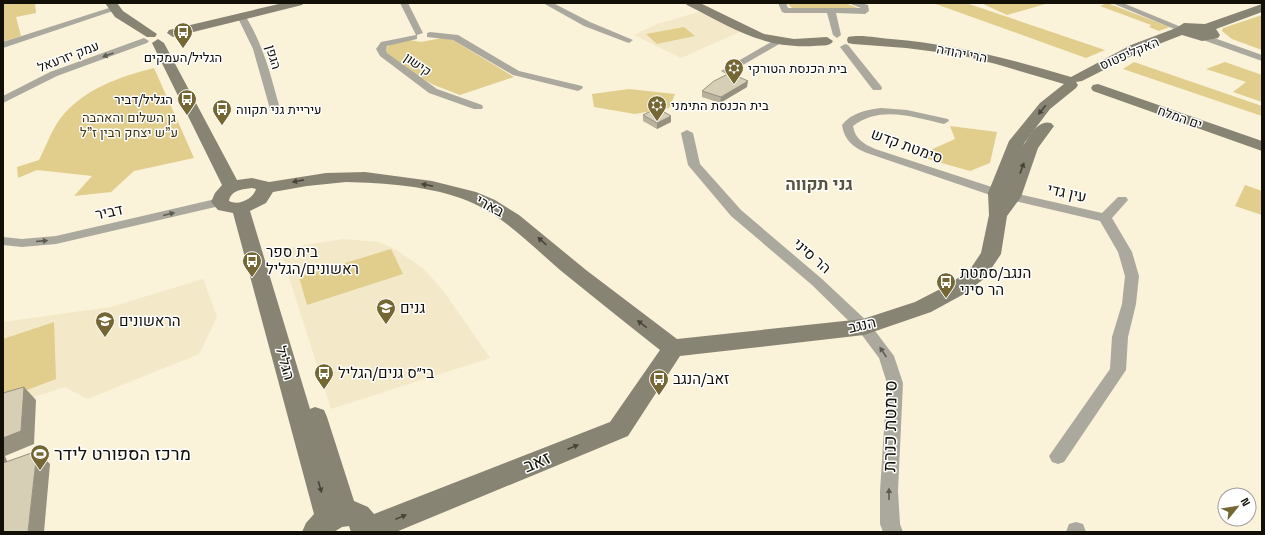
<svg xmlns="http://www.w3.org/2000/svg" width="1265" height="535" viewBox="0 0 1265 535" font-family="'Space Grotesk',Heebo,sans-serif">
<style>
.built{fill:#f3e9c8}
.green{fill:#e1ce8c}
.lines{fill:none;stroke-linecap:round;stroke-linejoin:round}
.street{fill:#aba89d;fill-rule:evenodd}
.secondary{fill:#888474;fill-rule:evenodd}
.wall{fill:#b8b29d}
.shaded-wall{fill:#96917f}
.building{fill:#d6cfb6;stroke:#96917f}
.oneway{fill:#5e5c52}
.oneway2{fill:#474438}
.labels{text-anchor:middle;stroke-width:3;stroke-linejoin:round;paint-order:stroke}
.far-street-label{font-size:13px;fill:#120f07;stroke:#fff}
.far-poi-label{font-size:13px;fill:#120f07;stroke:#fff;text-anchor:start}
.far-park-label{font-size:13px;fill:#3e330c;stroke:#fff}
.street-label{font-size:15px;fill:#120f07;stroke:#fff}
.poi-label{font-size:15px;fill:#120f07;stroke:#fff;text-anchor:start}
.quarter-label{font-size:17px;font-weight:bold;fill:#5a543e;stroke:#fff}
.near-street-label{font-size:18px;fill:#120f07;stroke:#fff}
.near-poi-label{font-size:18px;fill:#120f07;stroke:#fff;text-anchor:start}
</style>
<rect width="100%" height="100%" fill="#faf2d9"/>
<g class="built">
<polygon points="699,12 740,32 681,58 634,35 657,24"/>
<polygon points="343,239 379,242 398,251 424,269 444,292 490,358 331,409 280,249"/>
<polygon points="203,279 217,317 199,354 87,399 65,387 3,407 3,322 111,307"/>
</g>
<g class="green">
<polygon points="3,3 35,3 36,13 16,17 21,36 3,42"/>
<polygon points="787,3 845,3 860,9 792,8"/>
<polygon points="933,3 966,3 1105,50 1086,58"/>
<polygon points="981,3 1049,3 1007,15"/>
<polygon points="1107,3 1170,27 1159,31 1149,27 1151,25 1100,6"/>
<polygon points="1262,15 1262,50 1232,39 1222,31 1223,28"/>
<polygon points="684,27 695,36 657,44 646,34"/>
<polygon points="442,38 453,40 514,77 460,95 434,85 417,76 387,53 386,48 391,44 409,40 421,42"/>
<polygon points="1134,62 1262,106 1262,116 1123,69"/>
<polygon points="1225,62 1262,75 1262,102 1233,92 1246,82 1206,69"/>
<path d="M154 68 194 158 134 171 111 192 74 196 92 176 37 170 18 178 17 167 39 160C46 147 51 131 60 119 83 89 119 77 154 68Z"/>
<polygon points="629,89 675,94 669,108 635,114 594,107 592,94"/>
<polygon points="950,126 997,132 990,163 970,171 917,156 955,139"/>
<polygon points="1245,185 1262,191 1262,215 1235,206"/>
<polygon points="391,249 403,274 307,305 299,277"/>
<polygon points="54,322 56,379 3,399 3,339"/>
</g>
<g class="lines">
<g class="street">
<polygon points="400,3 408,3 423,33 417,35 417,39 387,46 386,49 387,53 437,89 482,105 483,107 482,109 474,109 429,93 380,56 376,49 381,42 416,35"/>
<polygon points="543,3 553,3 590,22 633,40 629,43 626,42 584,26"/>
<polygon points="778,3 786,3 788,8 861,8 848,3 861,3 868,5 869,11 865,14 836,13 841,35 837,38 833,35 827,13 785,13 782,12"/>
<polygon points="1112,3 1123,3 1186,29 1182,32 1179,31"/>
<polygon points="112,7 115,7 119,9 3,48 3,42"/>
<path d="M241 13 244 14C263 43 271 76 280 109L279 111 275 112 270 109 253 49 237 16Z"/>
<polygon points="430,32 458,35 519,71 582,86 583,88 578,91 513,75 453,40 427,37 427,33"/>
<polygon points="1203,34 1262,55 1262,61 1200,39 1199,37"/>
<polygon points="144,38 149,41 147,43 57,76 3,103 3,96 50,72"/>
<polygon points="778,38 781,39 781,43 729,73 726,74 721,71"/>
<polygon points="845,44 848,45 881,86 882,88 881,90 873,90 840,47"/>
<path d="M881 108 907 110 948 119 949 121 944 124C914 117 880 105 853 126 855 139 864 144 875 149L1001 190 1102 213 1118 197H1126L1128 200 1112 218 1132 252 1139 276 1136 304 1128 337 1126 370 1064 462 1058 464 1052 462 1049 456 1110 369 1112 337 1122 304 1125 276 1118 252 1100 221 993 196 867 153C854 148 844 140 842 125 851 113 866 110 881 108Z"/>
<polygon points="687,130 693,133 700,164 741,210 822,279 869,323 894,356 903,383 898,491 900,524 903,532 883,532 880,524 880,491 887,383 879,358 859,331 812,285 731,216 688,165 681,133"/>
<polygon points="220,198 224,199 226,202 224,205 56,244 22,247 3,245 3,237 22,239 56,236"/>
<polygon points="1076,522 1083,524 1086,532 1066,532 1069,524"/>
</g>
<g class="secondary">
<polygon points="105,3 117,3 123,11 157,34 155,37 147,37 115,17"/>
<polygon points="283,3 304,3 302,5 173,37 167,33 169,30"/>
<path d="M685 3H700L764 34 794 39 827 37 833 41C830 47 820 45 814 46 762 49 731 27 687 5Z"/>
<path d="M1262 4V12L1216 29 1220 35 1218 38 1202 41 1182 35 1141 51 1082 81 1076 82 1078 85 1076 88 1050 109 1025 142 1023 146C1030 136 1038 119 1051 123L1054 126 1038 148 1021 197 1007 216 1001 254 985 278 964 294 931 312 864 335 680 356 628 436 396 532H351L349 526 342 527 334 532H302L306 523 314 514 233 213 218 210 211 202 215 193 222 185 152 43 158 39 164 43 237 180 252 178 269 182 326 173 365 172 432 181 476 192 495 200 519 215 586 270 677 339 863 319 915 302 950 284 971 268 981 253 989 215 988 193 1009 141 1040 103 1064 84 996 64 960 55 906 48 853 44 848 43 847 40 848 37C861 34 878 38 891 39 953 44 1011 59 1071 77L1131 45 1176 28 1184 23 1205 24ZM346 182C384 183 432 186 468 201 504 216 531 245 560 270 593 297 626 323 660 350L610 422 374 514 368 507 354 501 327 417 324 410 315 407 310 409 250 211 266 203 273 192 307 186ZM252 188 256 189C253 199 239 206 229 201 231 190 243 189 252 188Z"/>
<polygon points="1098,84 1262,141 1262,151 1093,91 1091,88 1093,85"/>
</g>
</g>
<g class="wall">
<polygon points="747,87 720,103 702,97 702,91"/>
<polygon points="643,115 671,122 657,129 643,121"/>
</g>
<g class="shaded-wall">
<polygon points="748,81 747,87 720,103 721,97"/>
<polygon points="671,116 671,122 657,129 657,123"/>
<polygon points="24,387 36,400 34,444 5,456 14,477 3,467 3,438"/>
<polygon points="37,451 50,464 44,532 28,532"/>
</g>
<g class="building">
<polygon points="730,73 748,81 721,97 702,91 714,81"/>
<polygon points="657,108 671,116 657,123 643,115"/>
<polygon points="24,387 21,431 3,438 3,393"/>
<polygon points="37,451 28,532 3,532 3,463"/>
</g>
<defs><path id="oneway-solid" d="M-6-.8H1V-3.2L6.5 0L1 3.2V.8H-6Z"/></defs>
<g class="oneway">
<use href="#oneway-solid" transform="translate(108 55) rotate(160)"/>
<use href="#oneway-solid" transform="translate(169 214) rotate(-14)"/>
<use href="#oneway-solid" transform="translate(42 241) rotate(-5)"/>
<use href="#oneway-solid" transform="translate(883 352) rotate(-124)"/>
<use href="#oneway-solid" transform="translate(889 494) rotate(-90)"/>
</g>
<g class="oneway2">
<use href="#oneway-solid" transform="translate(1042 110) rotate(129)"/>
<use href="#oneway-solid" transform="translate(1022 168) rotate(-70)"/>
<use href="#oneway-solid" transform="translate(298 181) rotate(169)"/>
<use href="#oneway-solid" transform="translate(427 185) rotate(-169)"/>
<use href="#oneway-solid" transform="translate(542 241) rotate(-138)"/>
<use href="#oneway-solid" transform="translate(642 324) rotate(-143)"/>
<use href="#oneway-solid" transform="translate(573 447) rotate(-22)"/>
<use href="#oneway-solid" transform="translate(320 487) rotate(74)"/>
<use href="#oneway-solid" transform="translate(401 517) rotate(-22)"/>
</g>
<defs>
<g id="bus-pin" transform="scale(1)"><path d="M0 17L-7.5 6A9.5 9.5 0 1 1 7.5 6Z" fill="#756734" stroke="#fff"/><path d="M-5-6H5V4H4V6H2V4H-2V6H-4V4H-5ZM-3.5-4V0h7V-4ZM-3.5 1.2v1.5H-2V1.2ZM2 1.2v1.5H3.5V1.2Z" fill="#fff"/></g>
<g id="synagogue-pin" transform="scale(1)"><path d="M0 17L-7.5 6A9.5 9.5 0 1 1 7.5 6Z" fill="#756734" stroke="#fff"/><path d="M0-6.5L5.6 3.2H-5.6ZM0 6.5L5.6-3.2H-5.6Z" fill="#fff"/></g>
<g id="school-pin" transform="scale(1)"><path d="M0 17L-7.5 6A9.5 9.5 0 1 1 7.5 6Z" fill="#756734" stroke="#fff"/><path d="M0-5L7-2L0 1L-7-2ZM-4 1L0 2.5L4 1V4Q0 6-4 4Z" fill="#fff"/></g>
<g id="stadium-pin" transform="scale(1)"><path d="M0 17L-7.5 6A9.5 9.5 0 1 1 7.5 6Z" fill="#756734" stroke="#fff"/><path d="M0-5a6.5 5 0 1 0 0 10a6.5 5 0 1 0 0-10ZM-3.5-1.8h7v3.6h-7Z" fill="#fff"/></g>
</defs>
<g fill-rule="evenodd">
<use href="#bus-pin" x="183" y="32"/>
<use href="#synagogue-pin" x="734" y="68"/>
<use href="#bus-pin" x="187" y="99"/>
<use href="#synagogue-pin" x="657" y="105"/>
<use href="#bus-pin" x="222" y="109"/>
<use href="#bus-pin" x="252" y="261"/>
<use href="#bus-pin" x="946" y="282"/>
<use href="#school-pin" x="386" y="308"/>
<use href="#school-pin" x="105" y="321"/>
<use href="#bus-pin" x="324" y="373"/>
<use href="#bus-pin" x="659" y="379"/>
<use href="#stadium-pin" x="40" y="454"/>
</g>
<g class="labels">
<g class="far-street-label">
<text transform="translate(962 53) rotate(11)" y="5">הרי יהודה</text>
<text transform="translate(1129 53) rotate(-23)" y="5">האקליפטוס</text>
<text transform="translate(68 56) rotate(-21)" y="5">עמק יזרעאל</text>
<text transform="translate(274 57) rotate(74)" y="5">הגפן</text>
<text transform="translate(418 64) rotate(35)" y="5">קישון</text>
<text transform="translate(1180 117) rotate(19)" y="5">ים המלח</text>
</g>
<g class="far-poi-label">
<text x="183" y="62" text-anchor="middle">הגליל/העמקים</text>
<text x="748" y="73">בית הכנסת הטורקי</text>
<text x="173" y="104" text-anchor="end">הגליל/דביר</text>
<text x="671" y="110">בית הכנסת התימני</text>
<text x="236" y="114">עיריית גני תקווה</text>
</g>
<g class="far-park-label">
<text x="129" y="122">גן השלום והאהבה<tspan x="129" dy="15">ע"ש יצחק רבין ז"ל</tspan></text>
</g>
<g class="street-label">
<text transform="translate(907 146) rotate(20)" y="5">סימטת קדש</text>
<text transform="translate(1067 193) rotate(13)" y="5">עין גדי</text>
<text transform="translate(490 206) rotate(28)" y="5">בארי</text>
<text transform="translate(109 212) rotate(-12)" y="5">דביר</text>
<text transform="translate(812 256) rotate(41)" y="5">הר סיני</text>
<text transform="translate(862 325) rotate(-13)" y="5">הנגב</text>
<text transform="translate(285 363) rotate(74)" y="5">הגליל</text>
</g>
<g class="poi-label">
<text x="266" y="257">בית ספר<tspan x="266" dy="17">ראשונים/הגליל</tspan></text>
<text x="960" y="278">הנגב/סמטת<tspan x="960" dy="17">הר סיני</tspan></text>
<text x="400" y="313">גנים</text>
<text x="119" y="326">הראשונים</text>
<text x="338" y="378">בי״ס גנים/הגליל</text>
<text x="673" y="384">זאב/הנגב</text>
</g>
<g class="quarter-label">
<text x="819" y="190">גני תקווה</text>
</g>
<g class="near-street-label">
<text transform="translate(890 426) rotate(-89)" y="6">סימטת כנרת</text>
<text transform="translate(537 462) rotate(-22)" y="6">זאב</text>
</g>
<g class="near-poi-label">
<text x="54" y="460">מרכז הספורט לידר</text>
</g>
</g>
<rect width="1265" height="535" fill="none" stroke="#120f07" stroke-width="8"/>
<g transform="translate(1237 507) rotate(60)"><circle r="19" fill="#ffffff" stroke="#a09f9c"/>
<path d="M0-3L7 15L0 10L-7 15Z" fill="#756734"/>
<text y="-6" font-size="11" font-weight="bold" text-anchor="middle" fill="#120f07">N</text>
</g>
</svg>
